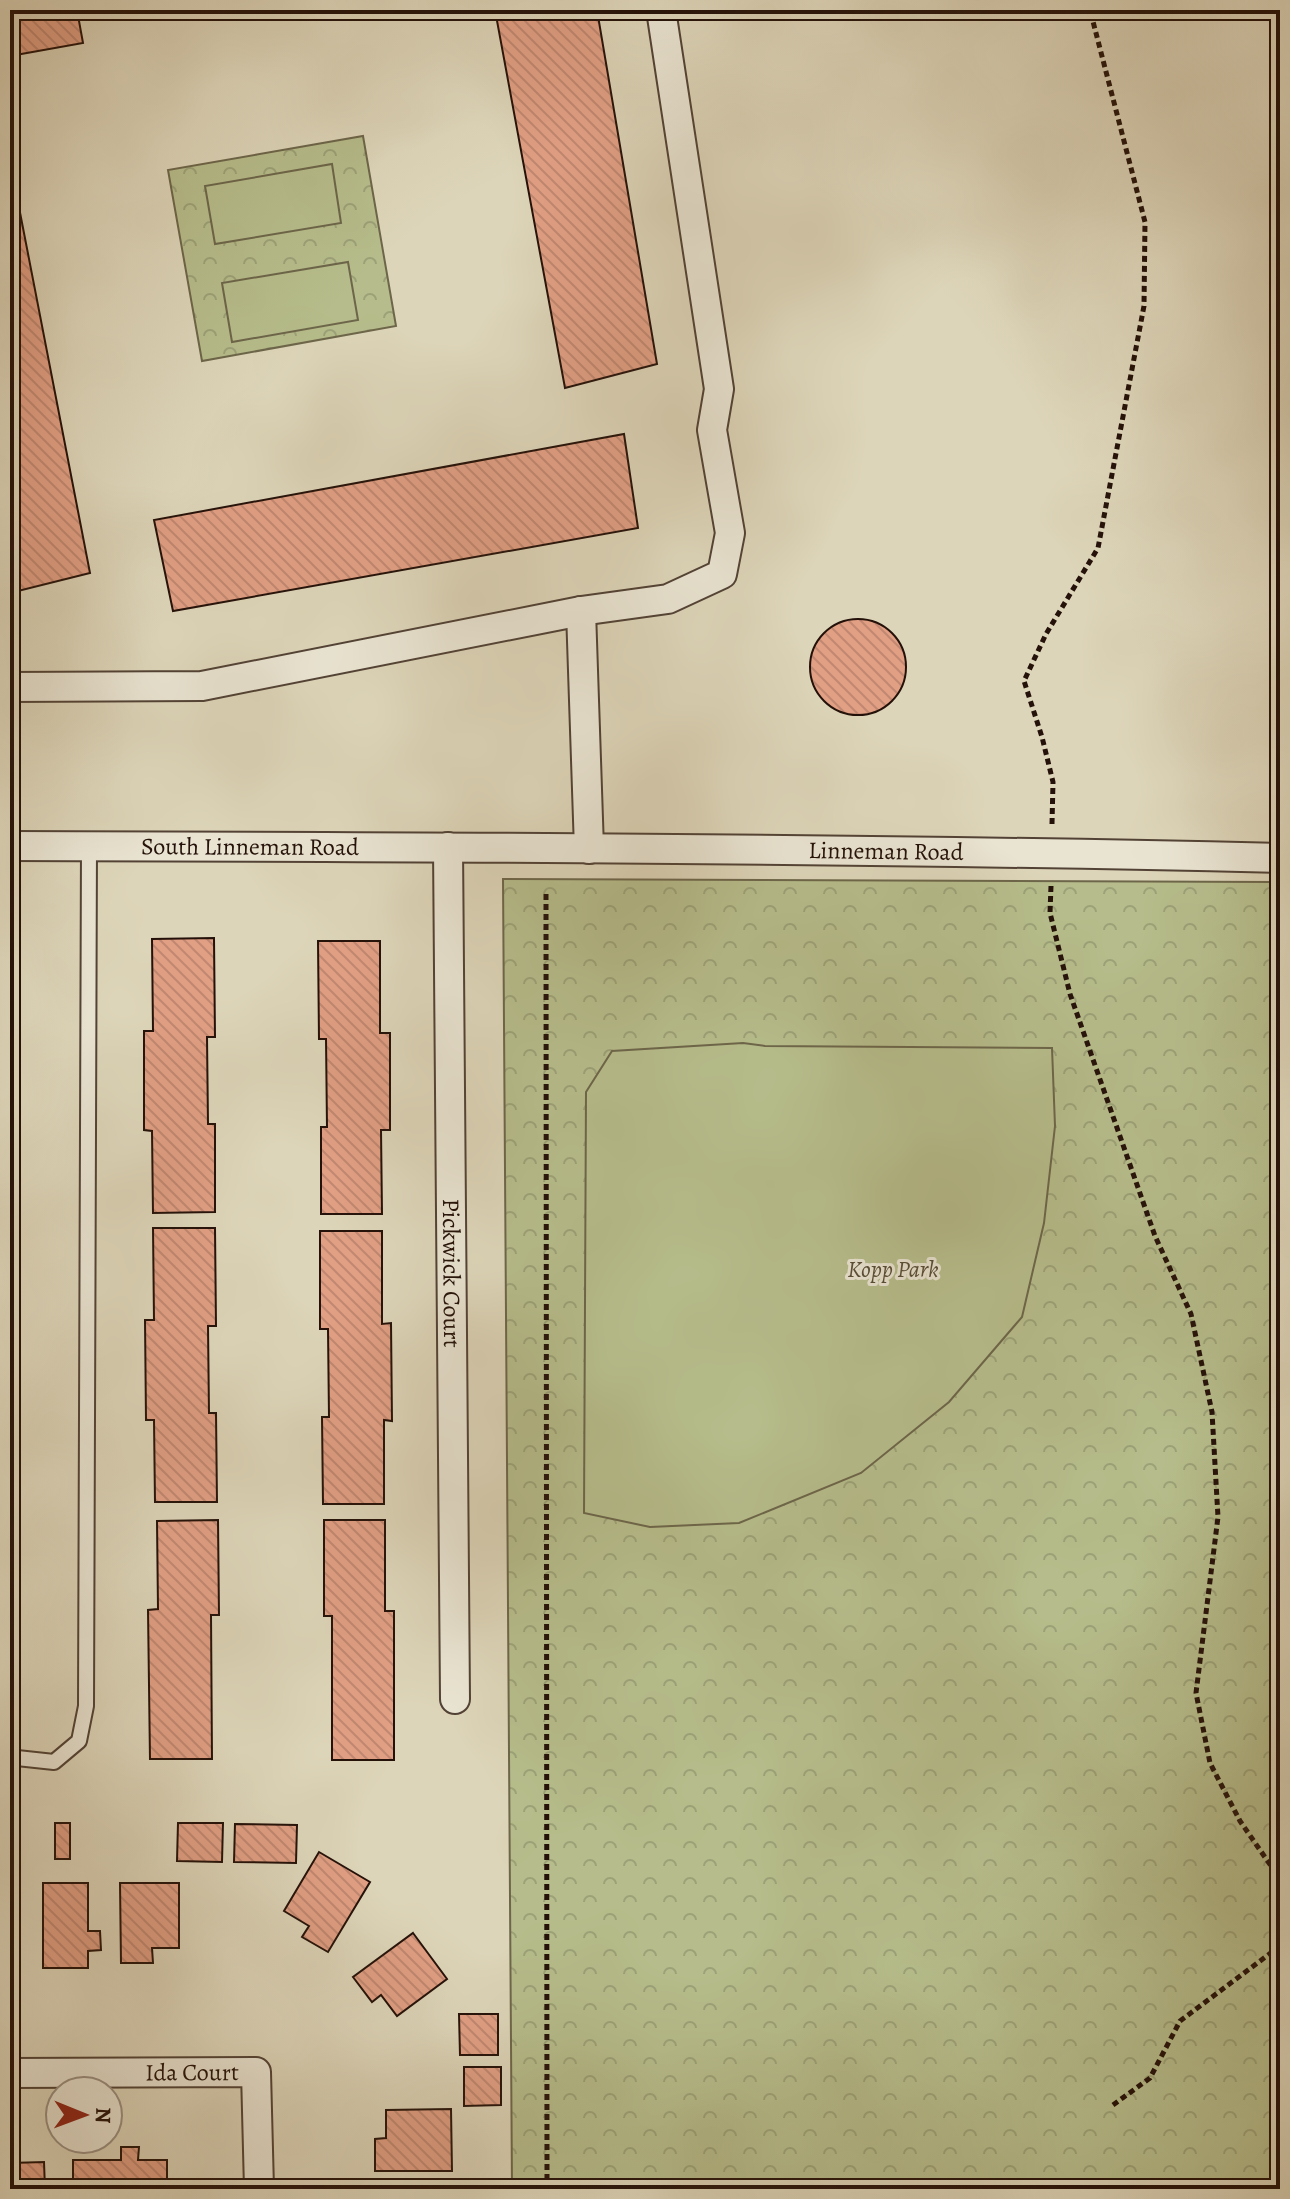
<svg xmlns="http://www.w3.org/2000/svg" width="1290" height="2199" viewBox="0 0 1290 2199" font-family="Alegreya,serif">
<style>
.park{fill:url(#park-crowns);stroke:#6d664a;stroke-width:2}
.pitch{fill:#b6bc8b;stroke:#6d664a;stroke-width:2}
.building{fill:url(#building-back-hatch);stroke:#241109;stroke-width:2}
.lines{fill:none;stroke-linecap:round;stroke-linejoin:round}
.lane-casing{stroke:#524235;stroke-width:18}
.street-casing{stroke:#524235;stroke-width:32}
.path{stroke:#241109;stroke-width:5;stroke-dasharray:6 4;stroke-linecap:butt}
.lane{stroke:#e9e4d2;stroke-width:14}
.street{stroke:#e9e4d2;stroke-width:28}
.labels{text-anchor:middle;stroke-width:6;stroke-linejoin:round;paint-order:stroke}
.street-label{font-size:24px;fill:#241109;stroke:#e9e4d2}
.park-label{font-size:24px;font-style:italic;fill:#574d36;stroke:#e9e4d2}
</style>
<defs>
<pattern id="park-crowns" width="20" height="18" patternUnits="userSpaceOnUse" patternTransform="scale(2)"><rect width="20" height="18" fill="#b6bc8b"/><path d="M2 6a3 3 0 1 1 6 0M12 15a3 3 0 1 1 6 0" fill="none" stroke="#9ca177"/></pattern>
<pattern id="building-back-hatch" width="6" height="6" patternUnits="userSpaceOnUse" patternTransform="scale(2)"><rect width="6" height="6" fill="#e19f84"/><path d="M-1 5l2 2M0 0l6 6M5-1l2 2" fill="none" stroke="#c18871"/></pattern>
</defs>
<rect width="100%" height="100%" fill="#ddd5b9"/>
<filter id="stains"><feTurbulence type="fractalNoise" baseFrequency=".0025" numOctaves="4"/><feColorMatrix values="0 0 0 0 .2 0 0 0 0 .09 0 0 0 0 .02 0 0 0 .5 -.17"/></filter>
<radialGradient id="worn" r=".72"><stop offset=".6" stop-color="#630" stop-opacity="0"/><stop offset="1" stop-color="#630" stop-opacity=".3"/></radialGradient>
<g class="park">
<polygon points="363,136 396,326 202,361 168,170"/>
<polygon points="503,879 1280,882 1280,2189 512,2189"/>
</g>
<g class="pitch">
<polygon points="332,164 341,223 215,244 205,186"/>
<polygon points="348,262 358,320 232,342 222,283"/>
<polygon points="743,1043 765,1046 1052,1048 1055,1126 1044,1223 1022,1317 949,1402 861,1473 739,1523 650,1527 584,1513 586,1092 612,1051"/>
</g>
<g class="building">
<polygon points="10,10 77,10 83,43 10,56"/>
<polygon points="495,10 597,10 657,364 565,388"/>
<polygon points="10,161 90,573 10,593"/>
<polygon points="624,434 638,528 173,611 154,520"/>
<circle cx="858" cy="667" r="48"/>
<polygon points="214,938 215,1037 207,1037 208,1124 215,1124 215,1212 153,1213 152,1131 144,1130 144,1031 153,1031 152,939"/>
<polygon points="318,941 380,941 380,1033 390,1033 390,1130 381,1130 382,1214 321,1214 321,1127 327,1127 326,1039 319,1039"/>
<polygon points="153,1228 215,1228 216,1326 208,1326 209,1413 216,1413 217,1502 155,1502 154,1420 146,1420 145,1320 154,1320"/>
<polygon points="320,1231 382,1231 382,1324 391,1323 392,1421 384,1420 384,1504 323,1504 322,1417 329,1417 328,1329 320,1329"/>
<polygon points="218,1520 219,1615 211,1615 212,1759 150,1759 148,1610 158,1609 157,1521"/>
<polygon points="324,1520 385,1520 385,1611 394,1611 394,1760 332,1760 332,1616 324,1616"/>
<rect x="55" y="1823" width="15" height="36"/>
<polygon points="178,1823 223,1823 222,1862 177,1861"/>
<polygon points="235,1824 297,1825 296,1863 234,1862"/>
<polygon points="319,1852 370,1882 328,1952 302,1937 309,1926 284,1911"/>
<polygon points="43,1883 88,1883 88,1931 100,1931 101,1950 88,1951 88,1968 43,1968"/>
<polygon points="120,1883 179,1883 179,1948 152,1948 153,1963 121,1963"/>
<polygon points="413,1933 447,1979 397,2016 381,1995 372,2002 353,1977"/>
<polygon points="459,2014 498,2014 498,2055 460,2055"/>
<polygon points="464,2067 501,2067 501,2105 464,2106"/>
<polygon points="451,2109 452,2171 375,2171 375,2139 386,2138 386,2110"/>
<polygon points="121,2147 139,2147 138,2160 167,2160 167,2189 73,2189 73,2160 121,2160"/>
<polygon points="44,2162 45,2189 10,2189 10,2163"/>
</g>
<g class="lines">
<g class="lane-casing">
<polyline id="lane" points="10,1753 17,1758 54,1762 79,1741 86,1706 89,846"/>
</g>
<g class="street-casing">
<g id="street">
<polyline points="581,611 589,849"/>
<polyline points="10,687 202,686 581,611 668,599 722,574 730,533 712,430 719,389 661,10"/>
<path id="s1" d="M10 846C433 847 857 848 1280 858"/>
<path id="s2" d="M448 847 455 1699"/>
<path id="s3" d="M10 2073 256 2072 259 2189"/>
</g>
</g>
<g class="path">
<polyline points="1052,824 1053,782 1042,737 1024,681 1046,634 1098,548 1144,306 1145,222 1090,10"/>
<polyline points="1051,886 1050,913 1070,994 1155,1236 1191,1314 1212,1412 1218,1517 1196,1693 1210,1763 1240,1821 1280,1879"/>
<polyline points="546,894 547,2189"/>
<polyline points="1113,2105 1150,2078 1180,2021 1280,1946"/>
</g>
<use href="#lane" class="lane"/>
<use href="#street" class="street"/>
</g>
<g class="labels">
<g class="street-label">
<text dy="8" stroke="none"><textPath href="#s1" startOffset="240">South Linneman Road</textPath></text>
<text dy="8" stroke="none"><textPath href="#s1" startOffset="876">Linneman Road</textPath></text>
<text dy="8" stroke="none"><textPath href="#s2" startOffset="426">Pickwick Court</textPath></text>
<text dy="8" stroke="none"><textPath href="#s3" startOffset="182">Ida Court</textPath></text>
</g>
<g class="park-label">
<text x="893" y="1277">Kopp Park</text>
</g>
</g>
<rect width="1290" height="2199" fill="none" stroke="#ddd5b9" stroke-width="40"/>
<rect x="12" y="12" width="1266" height="2175" fill="none" stroke="#241109" stroke-width="4"/>
<rect x="20" y="20" width="1250" height="2159" fill="none" stroke="#241109" stroke-width="2"/>
<g transform="translate(84 2115) rotate(91)"><circle r="38" fill="#e9e4d2" stroke="#9a9082" stroke-width="2"/>
<path d="M0-6L14 30L0 20L-14 30Z" fill="#8f2418"/>
<text y="-12" font-size="22" font-weight="bold" text-anchor="middle" fill="#241109">N</text>
</g>
<rect width="100%" height="100%" filter="url(#stains)"/>
<rect width="100%" height="100%" fill="url(#worn)"/>
</svg>
